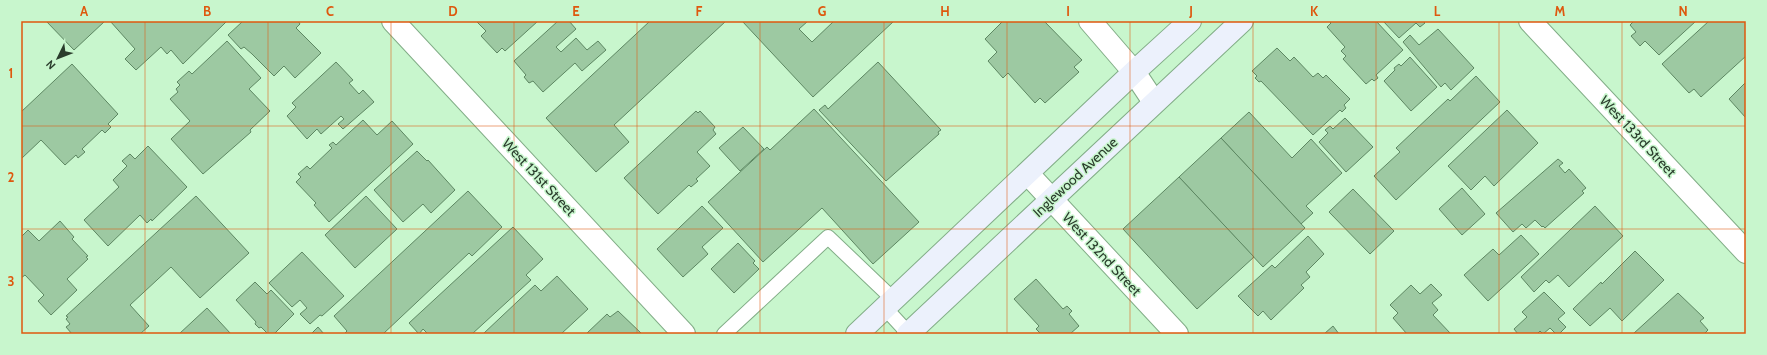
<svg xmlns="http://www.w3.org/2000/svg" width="1767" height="355" viewBox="0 0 1767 355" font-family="Cabin,sans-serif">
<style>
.building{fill:#9dc9a2;stroke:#5d8762}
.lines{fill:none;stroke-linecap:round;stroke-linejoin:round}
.lane-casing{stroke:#82ad87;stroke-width:16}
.street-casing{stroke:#82ad87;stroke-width:24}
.secondary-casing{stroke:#82ad87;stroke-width:24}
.lane{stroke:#fff;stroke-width:14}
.street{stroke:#fff;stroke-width:22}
.secondary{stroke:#ecf1fc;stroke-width:22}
.grid{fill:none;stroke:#de580e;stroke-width:1;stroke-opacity:0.55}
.labels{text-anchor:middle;stroke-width:3;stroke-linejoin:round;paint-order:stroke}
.street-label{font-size:14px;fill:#2a3c2c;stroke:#c8f6cd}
.neatline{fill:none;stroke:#de580e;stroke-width:1.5}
.grid-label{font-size:13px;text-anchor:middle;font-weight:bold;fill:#de580e}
</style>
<rect width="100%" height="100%" fill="#c8f6cd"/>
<g class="building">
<polygon points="46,21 105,21 74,50"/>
<polygon points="110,21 226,21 226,22 183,64 171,50 167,54 161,47 136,70 125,59 135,49"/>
<polygon points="243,21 298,21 300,24 296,28 321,53 295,78 284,66 274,76 252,54 244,47 241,49 228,35"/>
<polygon points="476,21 538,21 505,51 502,48 497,53 481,36 486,31"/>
<polygon points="558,21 569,21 576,29 556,47 561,52 576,38 587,50 598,41 606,50 582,71 575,63 543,92 533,81 529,83 524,77 526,75 514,61"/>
<polygon points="650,21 726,21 614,125 629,142 596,172 546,118"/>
<polygon points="742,21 808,21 799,29 812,42 834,21 894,21 813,97"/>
<polygon points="1003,21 1044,21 1082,60 1074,67 1079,72 1045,103 1040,98 1035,103 1008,73 1003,78 988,61 997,52 985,39"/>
<polygon points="1329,21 1376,21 1403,50 1376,75 1378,78 1374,81 1372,79 1366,84 1343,59 1346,56 1341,51 1345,47 1327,27 1331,23"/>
<polygon points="1383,21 1423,21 1425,23 1420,27 1416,23 1399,38"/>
<polygon points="1634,21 1696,21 1659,55 1645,41 1640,46 1631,36 1636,32 1630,25"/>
<polygon points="1709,21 1746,21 1746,56 1701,97 1694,89 1689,93 1662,64"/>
<polygon points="1438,29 1474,68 1451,90 1445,83 1441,87 1403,42 1410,35 1419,45"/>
<polygon points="227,41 261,78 249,89 270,111 250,130 251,132 203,174 171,139 190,121 170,99 178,92 176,89 180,85 177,82 189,71 192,74"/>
<polygon points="1277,48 1290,61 1294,57 1313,77 1318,73 1323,78 1326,75 1350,99 1344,105 1346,108 1342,112 1340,110 1313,135 1261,81 1259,82 1255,78 1257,76 1252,71"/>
<polygon points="1410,57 1437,87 1411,111 1384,81 1395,70 1394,68 1399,64 1401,66"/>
<polygon points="336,62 353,80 349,83 359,94 363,90 374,102 343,129 338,124 344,119 341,116 321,134 317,129 307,139 287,116 296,107 292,103"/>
<polygon points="878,62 941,130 938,132 939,134 886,181 819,110 825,105 828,109"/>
<polygon points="72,64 118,114 108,124 111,127 105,133 102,130 82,149 85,152 78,158 76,155 65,165 41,140 21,159 21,112"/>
<polygon points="1476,76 1500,102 1396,200 1374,176 1400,152 1396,148 1448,99 1450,101"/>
<polygon points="1746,82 1746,118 1729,99"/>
<polygon points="814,109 919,222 873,264 822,208 763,262 708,202 767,147 770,150"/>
<polygon points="1507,110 1538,143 1494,186 1485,176 1471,190 1448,166"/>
<polygon points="696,111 698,113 700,111 715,127 713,130 716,134 697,152 710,166 696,179 698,181 691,187 689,185 658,214 624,178"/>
<polygon points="1249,112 1292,158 1311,139 1342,173 1306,206 1313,213 1301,224 1221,138"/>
<polygon points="1345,118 1373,147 1346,172 1319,142 1328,133 1325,130 1330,126 1333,129"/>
<polygon points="363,120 377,135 392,121 413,144 329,222 314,205 316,203 296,182 301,177 298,174 307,166 310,169 332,148 329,145 333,142 336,145"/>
<polygon points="743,127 764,149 740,171 719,148"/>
<polygon points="1221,138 1305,228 1263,267 1179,177"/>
<polygon points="148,146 187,187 152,221 151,219 147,223 140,215 108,246 84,220 119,187 113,180 127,166 122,161 130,154 135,159"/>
<polygon points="417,151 427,161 428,160 455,190 431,213 423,204 403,222 374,190"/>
<polygon points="1558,159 1563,163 1559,166 1565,173 1569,169 1586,188 1582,191 1584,193 1545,228 1543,226 1542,227 1535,220 1526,228 1522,224 1513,232 1496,213"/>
<polygon points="1179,177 1254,257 1197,309 1123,229"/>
<polygon points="1462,188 1485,214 1462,235 1439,209"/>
<polygon points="1353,189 1394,231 1370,254 1329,212"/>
<polygon points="468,191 502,227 472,256 469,253 383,334 344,334 347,331 334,316"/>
<polygon points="196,196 249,253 200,298 171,267 130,305 149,326 140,334 72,334 66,327 70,324 66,319 68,317 66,316"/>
<polygon points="366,196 397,229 355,268 325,235"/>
<polygon points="702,206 723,228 702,247 708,254 683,277 657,249"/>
<polygon points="1595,206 1623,236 1569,287 1558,275 1549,283 1546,280 1534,292 1521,277"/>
<polygon points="60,221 74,237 72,239 88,256 86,257 88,259 67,279 77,290 51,315 38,301 44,295 25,275 21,278 21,237 28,230 39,241"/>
<polygon points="513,227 543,259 526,275 531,280 472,334 428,334 423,329 419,334 409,323"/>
<polygon points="1521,235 1539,254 1488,301 1464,275 1493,249 1499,255"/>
<polygon points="1308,236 1324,254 1306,272 1310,277 1301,285 1304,288 1271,320 1263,311 1258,316 1238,296 1272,265 1275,268"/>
<polygon points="738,243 755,261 753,263 759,269 734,293 711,269"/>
<polygon points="1635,251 1664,280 1622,321 1610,308 1590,326 1573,309 1601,282 1602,284"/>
<polygon points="302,252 344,296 322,316 320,315 310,324 300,314 307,308 300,300 292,307 269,283"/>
<polygon points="557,276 588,309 561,334 483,334 535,285 541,291"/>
<polygon points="1036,279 1063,309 1067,306 1072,311 1069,314 1079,326 1070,334 1041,334 1036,329 1039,326 1014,299"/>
<polygon points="255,282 267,294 271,290 294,314 274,334 268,334 261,327 259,328 255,324 256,322 236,300"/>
<polygon points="1431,284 1442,295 1432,303 1438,310 1433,315 1451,334 1407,334 1393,318 1398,313 1390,305 1411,285 1420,294"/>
<polygon points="1544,292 1565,313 1558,319 1566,327 1559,334 1556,334 1550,328 1543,334 1540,331 1537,334 1518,334 1514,329 1527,317 1522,312"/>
<polygon points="1678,293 1704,318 1700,321 1708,330 1704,334 1633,334"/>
<polygon points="207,308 231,334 177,334 179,334"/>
<polygon points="618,311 642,334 586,334 607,314 610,317"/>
<polygon points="1333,326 1339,334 1324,334"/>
<polygon points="318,327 324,334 311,334"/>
</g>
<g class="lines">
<g class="lane-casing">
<g id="lane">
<polyline points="885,308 909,334"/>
<polyline points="724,334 828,237 894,300"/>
</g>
</g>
<g class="street-casing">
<g id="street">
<polyline points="393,21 684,334"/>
<polyline points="1090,21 1134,72 1154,102"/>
<polyline points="1530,21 1746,252"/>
<polyline points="1028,174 1177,334"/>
</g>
</g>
<g class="secondary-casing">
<g id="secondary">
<polyline points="857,334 1134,72 1190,21"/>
<polyline points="908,334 1242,21"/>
</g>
</g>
<use href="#lane" class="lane"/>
<use href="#street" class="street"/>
<use href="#secondary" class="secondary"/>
</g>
<path class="grid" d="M145 21V334M268 21V334M391 21V334M514 21V334M637 21V334M760 21V334M884 21V334M1007 21V334M1130 21V334M1253 21V334M1376 21V334M1499 21V334M1622 21V334M21 126H1746M21 229H1746"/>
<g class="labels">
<g class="street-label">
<text transform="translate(1638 136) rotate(47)" y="5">West 133rd Street</text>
<text transform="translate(539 177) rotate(47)" y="5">West 131st Street</text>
<text transform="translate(1075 177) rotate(-43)" y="5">Inglewood Avenue</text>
<text transform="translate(1102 254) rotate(47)" y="5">West 132nd Street</text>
</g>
</g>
<rect width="1767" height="355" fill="none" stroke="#c8f6cd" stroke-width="44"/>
<g transform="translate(58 58) rotate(227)" stroke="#c8f6cd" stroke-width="3" paint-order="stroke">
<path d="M0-3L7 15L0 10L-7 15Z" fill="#2a3c2c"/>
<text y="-6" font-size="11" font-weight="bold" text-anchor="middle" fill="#2a3c2c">N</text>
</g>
<rect x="22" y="22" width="1723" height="311" class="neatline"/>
<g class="grid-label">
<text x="84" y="16">A</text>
<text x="207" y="16">B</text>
<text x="330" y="16">C</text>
<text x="453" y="16">D</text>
<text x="576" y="16">E</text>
<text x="699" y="16">F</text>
<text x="822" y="16">G</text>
<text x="945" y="16">H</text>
<text x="1068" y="16">I</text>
<text x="1191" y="16">J</text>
<text x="1314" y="16">K</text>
<text x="1437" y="16">L</text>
<text x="1560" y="16">M</text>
<text x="1683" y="16">N</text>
<text x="11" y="78">1</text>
<text x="11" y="182">2</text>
<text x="11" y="286">3</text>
</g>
</svg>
